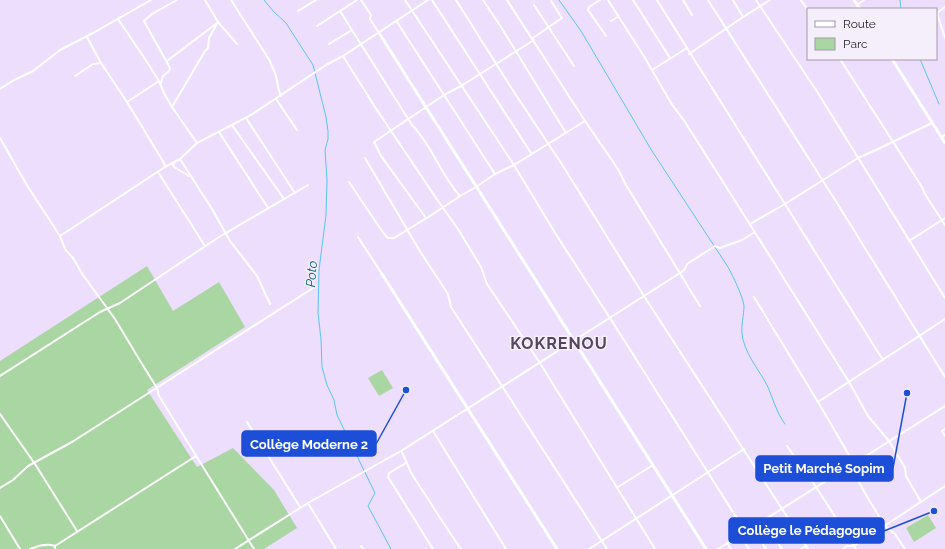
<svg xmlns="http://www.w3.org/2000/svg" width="945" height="549" viewBox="0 0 945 549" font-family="Raleway,sans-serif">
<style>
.green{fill:#aad6a3}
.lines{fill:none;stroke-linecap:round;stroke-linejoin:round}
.stream{stroke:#59c4f4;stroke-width:1}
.street{stroke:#fff;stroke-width:2}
.secondary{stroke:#fff;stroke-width:3}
.labels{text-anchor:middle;stroke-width:3;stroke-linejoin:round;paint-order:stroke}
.water-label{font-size:13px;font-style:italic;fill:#005c7c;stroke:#f5effc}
.district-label{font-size:16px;font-weight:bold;letter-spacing:1px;fill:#534660;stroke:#f5effc}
.leader{fill:none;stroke:#1d4ed8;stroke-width:1.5}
.callout-dot{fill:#1d4ed8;stroke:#f5effc;stroke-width:1.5}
.callout{fill:#1d4ed8;stroke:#1d4ed8;stroke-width:1.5}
.callout-label{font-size:13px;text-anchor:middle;font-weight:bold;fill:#fff}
</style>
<rect width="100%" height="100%" fill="#eddefd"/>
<g class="green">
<polygon points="147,266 173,311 219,282 245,327 147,390 197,467 233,448 274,490 297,528 264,549 0,549 0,361"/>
<polygon points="382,370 393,388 379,396 368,378"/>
<polygon points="928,515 936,528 914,542 906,528"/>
</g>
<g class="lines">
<g class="stream">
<polyline points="264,0 274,12 286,23 313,65 326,117 328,131 328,139 325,150 327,180 326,215 319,270 318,313 321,339 322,367 327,385 334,400 337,415 375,493 368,506 391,549"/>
<path d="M559 0 581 31 652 151 728 267C733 276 743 297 744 306 744 314 741 327 742 333 743 351 759 370 767 385 773 398 776 412 785 424"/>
<polyline points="900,0 901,9"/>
<polyline points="920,59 939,104"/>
</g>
<g class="street">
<polyline points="205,0 218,22 237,44"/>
<path d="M231 0 270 61C271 67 274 69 275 73 278 80 277 88 281 96"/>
<path d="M357 0 340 11 412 125C432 145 440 174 460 196"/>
<polyline points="361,0 371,15 370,19 379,33"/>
<polyline points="405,0 514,165 557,236 610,318 745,531"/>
<polyline points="432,0 531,153"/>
<polyline points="456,0 512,89 563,166 644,296 808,549"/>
<polyline points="483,0 501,27 566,133"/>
<polyline points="507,0 585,121 618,169 626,185 700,306"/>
<polyline points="600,0 589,7 588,10 606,36"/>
<polyline points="608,0 645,58 671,103 685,122 739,207 849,382 868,416 889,441 905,468 906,476 921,502"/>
<polyline points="633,0 670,58"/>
<polyline points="657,0 687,48"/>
<polyline points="683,0 692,15"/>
<polyline points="708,0 837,203 945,377"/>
<polyline points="733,0 743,17"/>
<polyline points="756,0 818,93 945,298"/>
<polyline points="801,0 808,10"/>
<polyline points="534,5 574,66"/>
<polyline points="857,5 864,0"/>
<polyline points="945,7 937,13 945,38"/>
<polyline points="298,11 316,0"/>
<polyline points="118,19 145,59 159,81 164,93 172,107 197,143"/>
<polyline points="611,21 619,16"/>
<polyline points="397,22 495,174"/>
<polyline points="317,26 340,11"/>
<polyline points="87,37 101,63 127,102 159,81"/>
<polyline points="533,38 562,18 551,1"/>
<polyline points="329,44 352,30"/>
<polyline points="689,54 743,17 770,0"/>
<polyline points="343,56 375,107 436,198 458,229 481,267 487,284 540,363 655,549"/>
<polyline points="840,59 922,187 925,194 945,225"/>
<polyline points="167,61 217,23"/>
<polyline points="652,70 687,48 883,360"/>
<polyline points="75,76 93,64 101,63"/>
<polyline points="161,83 163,76 169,71 170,68 144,21 152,14 177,0"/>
<polyline points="0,89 14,80 33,71 60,50 93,33 151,0"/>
<polyline points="276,99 297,130"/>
<polyline points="127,102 164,163 165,167"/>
<polyline points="172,107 205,51 208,48 209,38 218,22"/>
<polyline points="246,118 295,193"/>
<polyline points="232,125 284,199"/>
<polyline points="219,132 268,208"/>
<polyline points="941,137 945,135"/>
<polyline points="0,138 28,187 60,236 65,249 73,258 83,275 115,319 139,359 157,388 159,396 254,549"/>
<polyline points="365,158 421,253 448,294 451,307 607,549"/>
<polyline points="180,159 212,209 230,241 257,276 270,304"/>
<polyline points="175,162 173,165 174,167 189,176"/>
<polyline points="158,172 205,246"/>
<polyline points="349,182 384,234 388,238 394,238 430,216 460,196 476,187 495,174 514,165 585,121"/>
<polyline points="426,218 381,156 374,142 444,95 461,86 534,40"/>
<polyline points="750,224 785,204 858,158 878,149 932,123"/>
<polyline points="60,236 165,167 180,159 197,143 251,115 326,65 343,56 428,0"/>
<polyline points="358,237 382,274"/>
<polyline points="909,241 945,218"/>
<polyline points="754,297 818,402 849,455 853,463 856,477 869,500 885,526 895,534 905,549"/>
<polyline points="0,376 100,312 120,303 219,237 308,185"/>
<polyline points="818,402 945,319"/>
<polyline points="0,414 35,464 77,531"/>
<polyline points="247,422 300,507"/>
<polyline points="945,429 942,431 945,436"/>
<polyline points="433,431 506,549"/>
<polyline points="787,446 816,487 856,549"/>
<path d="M401 451C406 459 408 468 413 476 429 500 444 525 461 549"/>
<polyline points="406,463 389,473 388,477 433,549"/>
<polyline points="618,487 653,465"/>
<polyline points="0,488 13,480 28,466 72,442 313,288"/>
<polyline points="308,503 336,549"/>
<polyline points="0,516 20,549"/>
<polyline points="763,520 782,549"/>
<polyline points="752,527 766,549"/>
<polyline points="740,535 749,549"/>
<polyline points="727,543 731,549"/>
<polyline points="55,546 196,456"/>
<polyline points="361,546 363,549"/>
<path d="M30 549C38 546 46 543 55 546V549"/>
<polyline points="235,549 308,503 401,451 680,273 685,269 687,264 712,248 715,246 720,248 742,240 755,232"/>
<polyline points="589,549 744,449"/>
<polyline points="718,549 945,406"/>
<polyline points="801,549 806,546"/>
<polyline points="843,549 847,546 854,546 945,486"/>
</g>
<g class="secondary">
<polyline points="854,0 860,9"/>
<polyline points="379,33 706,549"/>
<polyline points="892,59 945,143"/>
<polyline points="382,274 557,549"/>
</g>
</g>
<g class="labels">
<g class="water-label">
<text transform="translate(311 274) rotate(-86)" y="5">Poto</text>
</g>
<g class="district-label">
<text x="559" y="349">KOKRENOU</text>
</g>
</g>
<path class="leader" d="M406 390L376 444M907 393L893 468M934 511L884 531"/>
<g class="callout-dot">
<circle cx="406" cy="390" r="4"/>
<circle cx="907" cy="393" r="4"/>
<circle cx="934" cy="511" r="4"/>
</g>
<g class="callout">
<rect x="242" y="431" width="134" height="25" rx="4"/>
<rect x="756" y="456" width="137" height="25" rx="4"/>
<rect x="729" y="518" width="155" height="25" rx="4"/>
</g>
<g class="callout-label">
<text x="309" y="449">Collège Moderne 2</text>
<text x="824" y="473">Petit Marché Sopim</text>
<text x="807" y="535">Collège le Pédagogue</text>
</g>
<rect x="807" y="8" width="130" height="52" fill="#f5effc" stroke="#a19ca8"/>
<rect x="815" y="21" width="20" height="6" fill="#ffffff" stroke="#a19ca8"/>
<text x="843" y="28" font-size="12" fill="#241f2a">Route</text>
<rect x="815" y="38" width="20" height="12" fill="#aad6a3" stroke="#a19ca8"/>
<text x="843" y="48" font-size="12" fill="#241f2a">Parc</text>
</svg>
